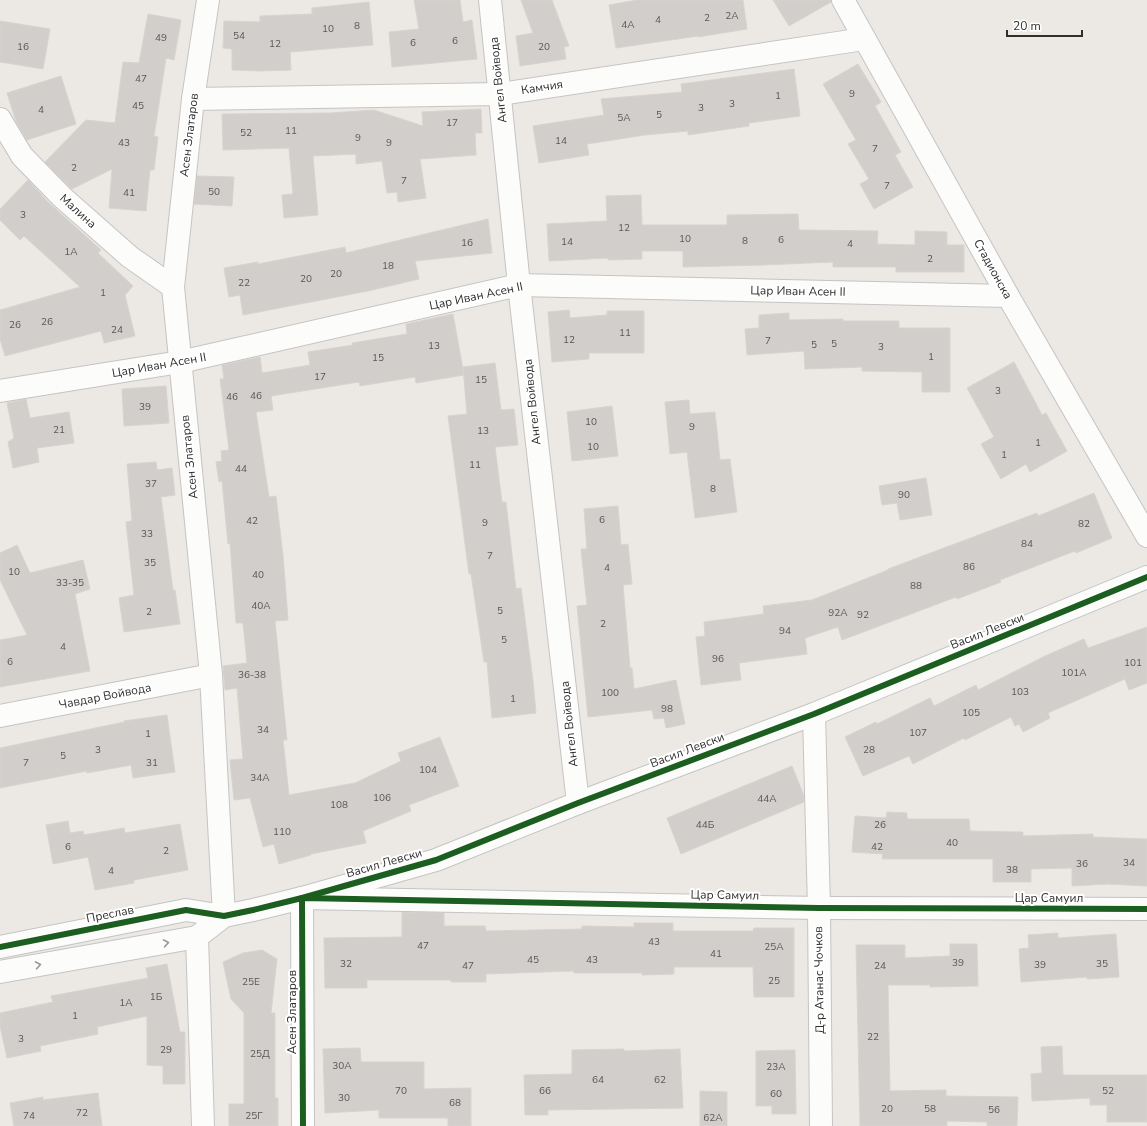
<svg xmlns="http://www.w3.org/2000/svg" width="1147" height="1126" viewBox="0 0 1147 1126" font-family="'Nunito Sans',sans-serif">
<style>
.building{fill:#d1cecb;stroke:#d7d4d0}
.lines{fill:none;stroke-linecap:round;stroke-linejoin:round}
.street-casing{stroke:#c5c4c5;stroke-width:24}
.street{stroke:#fcfcfb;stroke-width:22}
.cycleway-casing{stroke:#fff;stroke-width:8}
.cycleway{stroke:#1b5e20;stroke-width:6}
.oneway{stroke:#959594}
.labels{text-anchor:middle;stroke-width:4;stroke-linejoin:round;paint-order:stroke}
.number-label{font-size:10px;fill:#585857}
.street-label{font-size:12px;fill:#2e2e2e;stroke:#fff}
</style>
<rect width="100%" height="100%" fill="#ece8e4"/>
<g class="building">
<polygon points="414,0 460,0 463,22 472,20 477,59 392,67 389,32 419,29"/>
<polygon points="521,0 552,0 569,46 564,47 566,59 520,66 516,36 533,33"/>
<polygon points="637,0 743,0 747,29 698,37 698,36 616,48 609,5"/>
<polygon points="773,0 831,0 831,2 789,26"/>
<polygon points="369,2 373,45 290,52 291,70 260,71 232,70 232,49 223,48 224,21 260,22 260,16 312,14 312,8"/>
<polygon points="148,14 181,20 174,60 166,58 154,136 158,137 154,170 150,170 146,211 109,208 112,169 72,189 45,162 86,120 115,123 123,62 139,63"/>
<polygon points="0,21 50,29 43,69 0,62"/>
<polygon points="858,64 881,102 875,106 901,152 895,155 913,187 874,209 860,184 869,179 848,144 856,140 823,84"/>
<polygon points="794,69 800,116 749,123 749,126 688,135 688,131 645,135 587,144 589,155 539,163 533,126 604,115 601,99 682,92 681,84"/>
<polygon points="61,76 76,124 27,140 16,121 7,93"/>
<polygon points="481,109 482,133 475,133 476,155 420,159 426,198 398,202 397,192 387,193 382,161 356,164 356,154 313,156 318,215 284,218 282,195 293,194 289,148 223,150 222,114 331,113 374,110 423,126 422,112"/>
<polygon points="197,176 234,177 232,206 194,204"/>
<polygon points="28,180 48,202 101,250 98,253 133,286 125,295 135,336 104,343 101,331 5,356 0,339 0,310 80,287 24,236 20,240 0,220 0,209"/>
<polygon points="641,195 642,225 727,225 727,215 798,214 799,230 878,231 877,244 915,245 915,231 947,232 947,245 964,245 964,272 896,272 896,267 833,267 833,262 763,265 683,267 683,251 642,251 642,259 608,260 608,258 549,261 547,224 607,221 606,196"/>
<polygon points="488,219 492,253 415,261 419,279 368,291 243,315 240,295 229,297 224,268 258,262 258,264 345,247 346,253"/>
<polygon points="569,310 570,318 607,315 607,311 644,311 644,353 589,353 589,359 552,362 548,312"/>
<polygon points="789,313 789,320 843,319 843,321 899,321 899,328 950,328 950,392 922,392 922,372 862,371 862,367 805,369 804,351 747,355 745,329 759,328 759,315"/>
<polygon points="453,314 464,375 416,383 415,377 360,386 359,382 271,396 273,410 256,412 269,497 276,496 283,555 288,620 275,621 287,740 283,740 289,795 355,783 401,761 398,753 440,737 459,786 409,805 411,811 363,831 366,843 311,854 311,855 279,864 274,844 263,847 250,798 234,800 230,760 243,759 237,688 225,690 223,666 247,663 243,623 236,623 230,543 228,544 222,481 219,482 216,462 222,461 221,451 229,450 220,379 224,379 222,365 260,357 262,373 310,365 308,352 353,345 352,343 407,334 406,324"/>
<polygon points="1014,362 1042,415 1046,413 1067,451 1030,472 1026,464 1001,479 981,444 994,437 967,388"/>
<polygon points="495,363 501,410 514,409 518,445 495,447 502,502 506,502 516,589 521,588 533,681 536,713 492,718 487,662 484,662 471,574 469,574 448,416 467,414 463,367"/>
<polygon points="166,386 169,423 124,426 122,389"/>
<polygon points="26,399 30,418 69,412 74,443 37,448 39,462 13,468 8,442 14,438 7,403"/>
<polygon points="689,400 690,414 715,412 720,460 730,459 737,512 695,518 687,452 670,454 665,402"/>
<polygon points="612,406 618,456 572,461 567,412"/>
<polygon points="156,462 157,470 172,468 175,495 161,497 173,590 175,590 180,624 124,632 119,598 134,595 126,522 132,521 127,464"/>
<polygon points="926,478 932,515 900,520 897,503 882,505 879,486"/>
<polygon points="1094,493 1112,538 1076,553 1075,551 1000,580 1001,582 957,599 956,597 842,640 838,627 805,638 807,654 739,663 741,680 701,685 696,637 705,636 704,622 764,614 763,606 812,600 888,570 888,569 1037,513 1038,516"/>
<polygon points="618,506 621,545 628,544 632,584 623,585 630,668 632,668 634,689 676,680 685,724 666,728 664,718 654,719 652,710 588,717 577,606 587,605 581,549 587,549 584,509"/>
<polygon points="17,545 30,573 83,560 90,589 75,594 90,671 0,687 0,640 27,635 0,580 0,553"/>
<polygon points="1147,627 1147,683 1129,690 1125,679 1048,713 1050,718 1023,732 1019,724 1015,726 1011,717 965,740 964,738 913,764 909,756 863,776 845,737 876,722 877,724 930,698 934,706 976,685 978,690 1045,656 1084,639 1088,648"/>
<polygon points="167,715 175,772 133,778 131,765 87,773 87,771 0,788 0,748 124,722 124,721"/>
<polygon points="792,766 804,796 804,802 681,854 667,818"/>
<polygon points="887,812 907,813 907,819 969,819 970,831 1023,832 1023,836 1093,834 1093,837 1147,839 1147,886 1107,884 1072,886 1072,868 1031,869 1031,882 993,882 993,859 882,859 883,854 852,852 855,816 886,818"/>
<polygon points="68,821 70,833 83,831 84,835 124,828 125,833 180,824 188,870 134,880 134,883 95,890 88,857 53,864 46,825"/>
<polygon points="402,912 444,913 444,926 485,926 486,931 582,929 582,926 634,927 634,923 673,923 673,931 753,931 754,928 794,928 794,997 754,997 753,967 674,967 674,974 642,975 642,973 574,973 574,971 486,974 486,982 451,982 451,980 367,980 367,988 325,988 324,938 402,937"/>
<polygon points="1058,933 1058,938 1116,934 1119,977 1087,979 1087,977 1021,982 1019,949 1029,948 1028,935"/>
<polygon points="950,944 977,944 978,986 930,987 930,985 888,985 890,1091 946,1090 946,1096 1018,1097 1017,1126 987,1126 987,1122 947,1121 947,1126 860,1126 856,945 905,945 905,958 950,956"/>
<polygon points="262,950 277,959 271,1013 275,1013 275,1098 278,1098 278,1126 229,1126 229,1104 244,1104 244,1013 231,999 223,962 243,953"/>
<polygon points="167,964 180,1032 185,1032 185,1084 163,1084 163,1066 147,1065 147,1016 97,1027 98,1034 40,1046 41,1051 7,1058 0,1026 0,1013 53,1002 51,996 148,978 146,968"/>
<polygon points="1062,1046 1063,1075 1147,1075 1147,1122 1107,1122 1107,1105 1090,1105 1090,1098 1032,1101 1031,1074 1042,1073 1041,1047"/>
<polygon points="360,1048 361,1062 424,1062 424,1089 471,1088 471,1126 448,1126 448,1118 379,1118 379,1110 325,1113 323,1049"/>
<polygon points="624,1049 624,1051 680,1049 683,1108 548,1110 548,1115 525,1115 524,1075 572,1074 572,1050"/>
<polygon points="795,1050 796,1114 772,1114 772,1106 756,1106 756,1051"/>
<polygon points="700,1091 727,1092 727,1126 700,1126"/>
<polygon points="98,1093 102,1126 14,1126 10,1103 43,1097 43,1100"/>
</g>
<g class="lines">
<g class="street-casing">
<g id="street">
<polyline points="208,0 193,99 173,287 211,675 224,916"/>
<polyline points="490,0 519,285 578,803"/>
<polyline points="843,0 1008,296 1147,536"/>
<polyline points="193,99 500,94 864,39"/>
<polyline points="0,119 22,156 62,197 130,257 173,287"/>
<polyline points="0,391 180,362 519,285 1008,296"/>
<polyline points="814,714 819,908 821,1126"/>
<polyline points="0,716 211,675"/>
<polyline points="197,937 203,1126"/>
<polyline points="0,947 186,910 224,916 253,910 302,898 436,860 578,803 814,714 1147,577"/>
<polyline points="0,972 197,937 224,916"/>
<polyline points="303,1126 302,898 819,908 1147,909"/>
</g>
</g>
<use href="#street" class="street"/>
<g class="cycleway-casing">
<g id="cycleway">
<polyline points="0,947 186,910 224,916 253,910 302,898 436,860 578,803 814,714 1147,577"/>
<polyline points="303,1126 302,898 819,908 1147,909"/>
</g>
</g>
<use href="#cycleway" class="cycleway"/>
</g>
<defs><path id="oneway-chevron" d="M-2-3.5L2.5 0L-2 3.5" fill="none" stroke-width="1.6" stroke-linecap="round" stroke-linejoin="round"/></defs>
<g class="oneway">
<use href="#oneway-chevron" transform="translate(166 943) rotate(-10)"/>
<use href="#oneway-chevron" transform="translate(38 965) rotate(-10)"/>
</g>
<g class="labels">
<g class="number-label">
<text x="732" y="19">2А</text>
<text x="707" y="21">2</text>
<text x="658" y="23">4</text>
<text x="628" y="28">4А</text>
<text x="357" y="29">8</text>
<text x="328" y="32">10</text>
<text x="239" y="39">54</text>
<text x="161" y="41">49</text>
<text x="455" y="44">6</text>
<text x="413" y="46">6</text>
<text x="275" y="47">12</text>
<text x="23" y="50">16</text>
<text x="544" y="50">20</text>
<text x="141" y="82">47</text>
<text x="852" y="97">9</text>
<text x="778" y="99">1</text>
<text x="732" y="107">3</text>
<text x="138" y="109">45</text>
<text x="701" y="111">3</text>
<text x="41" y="113">4</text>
<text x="659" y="118">5</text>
<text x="624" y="121">5А</text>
<text x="452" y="126">17</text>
<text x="291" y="134">11</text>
<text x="246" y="136">52</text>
<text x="358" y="141">9</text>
<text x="561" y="144">14</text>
<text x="124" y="146">43</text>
<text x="389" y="146">9</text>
<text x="875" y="152">7</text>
<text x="74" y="171">2</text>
<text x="404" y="184">7</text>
<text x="887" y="189">7</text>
<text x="214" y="195">50</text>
<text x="129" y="196">41</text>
<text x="23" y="218">3</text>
<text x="624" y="231">12</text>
<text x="685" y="242">10</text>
<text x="781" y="243">6</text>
<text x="745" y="244">8</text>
<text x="567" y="245">14</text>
<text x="467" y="246">16</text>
<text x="850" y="247">4</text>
<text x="71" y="255">1А</text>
<text x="930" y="262">2</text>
<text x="388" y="269">18</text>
<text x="336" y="277">20</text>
<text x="306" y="282">20</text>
<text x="244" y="286">22</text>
<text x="103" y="296">1</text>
<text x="47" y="325">26</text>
<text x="15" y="328">26</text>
<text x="117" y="333">24</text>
<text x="625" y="336">11</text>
<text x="569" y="343">12</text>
<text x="768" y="344">7</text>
<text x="834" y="347">5</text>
<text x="814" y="348">5</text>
<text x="434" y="349">13</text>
<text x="881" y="350">3</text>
<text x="931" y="360">1</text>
<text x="378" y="361">15</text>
<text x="320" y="380">17</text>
<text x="481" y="383">15</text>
<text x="998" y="394">3</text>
<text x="256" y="399">46</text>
<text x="232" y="400">46</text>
<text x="145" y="410">39</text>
<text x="591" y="425">10</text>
<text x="692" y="430">9</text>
<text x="59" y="433">21</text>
<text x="483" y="434">13</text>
<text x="1038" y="446">1</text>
<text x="593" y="450">10</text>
<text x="1004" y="458">1</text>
<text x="475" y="468">11</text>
<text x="241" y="472">44</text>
<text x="151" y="487">37</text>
<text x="713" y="492">8</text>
<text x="904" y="498">90</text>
<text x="602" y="523">6</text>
<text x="252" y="524">42</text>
<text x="485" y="526">9</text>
<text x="1084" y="527">82</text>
<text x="147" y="537">33</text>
<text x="1027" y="547">84</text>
<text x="490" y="559">7</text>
<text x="150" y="566">35</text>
<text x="969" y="570">86</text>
<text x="607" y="571">4</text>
<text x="14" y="575">10</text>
<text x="258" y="578">40</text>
<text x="70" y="586">33-35</text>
<text x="916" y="589">88</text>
<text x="261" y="609">40А</text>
<text x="500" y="614">5</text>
<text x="149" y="615">2</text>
<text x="838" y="616">92А</text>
<text x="863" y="618">92</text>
<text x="603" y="627">2</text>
<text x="785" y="634">94</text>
<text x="504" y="643">5</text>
<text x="63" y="650">4</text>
<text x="718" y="662">96</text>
<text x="10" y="665">6</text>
<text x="1133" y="666">101</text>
<text x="1074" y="676">101А</text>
<text x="252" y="678">36-38</text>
<text x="1020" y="695">103</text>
<text x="610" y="696">100</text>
<text x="513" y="702">1</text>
<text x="667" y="712">98</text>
<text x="971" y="716">105</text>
<text x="263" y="733">34</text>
<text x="918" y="736">107</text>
<text x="148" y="737">1</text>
<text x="98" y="753">3</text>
<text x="869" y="753">28</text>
<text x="63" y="759">5</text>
<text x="26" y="766">7</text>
<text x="152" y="766">31</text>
<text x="428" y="773">104</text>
<text x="260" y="781">34А</text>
<text x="382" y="801">106</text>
<text x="767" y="802">44А</text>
<text x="339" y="808">108</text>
<text x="705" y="828">44Б</text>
<text x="880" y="828">26</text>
<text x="282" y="835">110</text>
<text x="952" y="846">40</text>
<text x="68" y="850">6</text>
<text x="877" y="850">42</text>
<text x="166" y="854">2</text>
<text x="1129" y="866">34</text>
<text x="1082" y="867">36</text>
<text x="1012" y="873">38</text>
<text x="111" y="874">4</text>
<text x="654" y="945">43</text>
<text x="423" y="949">47</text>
<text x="774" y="950">25А</text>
<text x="716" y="957">41</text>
<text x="533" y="963">45</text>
<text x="592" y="963">43</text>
<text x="958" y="966">39</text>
<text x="346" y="967">32</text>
<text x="1102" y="967">35</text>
<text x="1040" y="968">39</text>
<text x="468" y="969">47</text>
<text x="880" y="969">24</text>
<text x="774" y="984">25</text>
<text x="251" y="985">25Е</text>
<text x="156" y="1000">1Б</text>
<text x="126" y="1006">1А</text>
<text x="75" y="1019">1</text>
<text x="873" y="1040">22</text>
<text x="21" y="1042">3</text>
<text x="166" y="1053">29</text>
<text x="260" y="1057">25Д</text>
<text x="342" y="1069">30А</text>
<text x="776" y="1070">23А</text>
<text x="598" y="1083">64</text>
<text x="660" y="1083">62</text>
<text x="401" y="1094">70</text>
<text x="545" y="1094">66</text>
<text x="1108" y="1094">52</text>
<text x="776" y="1097">60</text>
<text x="344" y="1101">30</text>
<text x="455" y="1106">68</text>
<text x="887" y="1112">20</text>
<text x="930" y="1112">58</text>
<text x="994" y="1113">56</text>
<text x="82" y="1116">72</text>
<text x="29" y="1119">74</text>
<text x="254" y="1119">25Г</text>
<text x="713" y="1121">62А</text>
</g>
<g class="street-label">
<text transform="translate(498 80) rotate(-96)" y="4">Ангел Войвода</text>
<text transform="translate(542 87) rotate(-9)" y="4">Камчия</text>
<text transform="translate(189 135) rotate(-83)" y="4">Асен Златаров</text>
<text transform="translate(78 211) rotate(42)" y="4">Малина</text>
<text transform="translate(993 269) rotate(61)" y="4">Стадионска</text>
<text transform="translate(798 291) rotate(1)" y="4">Цар Иван Асен II</text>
<text transform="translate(476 296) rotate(-12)" y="4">Цар Иван Асен II</text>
<text transform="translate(159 365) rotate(-10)" y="4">Цар Иван Асен II</text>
<text transform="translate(532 402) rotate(-96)" y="4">Ангел Войвода</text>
<text transform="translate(189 457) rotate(-96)" y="4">Асен Златаров</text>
<text transform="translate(987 631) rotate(-22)" y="4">Васил Левски</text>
<text transform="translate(105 696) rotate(-11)" y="4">Чавдар Войвода</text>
<text transform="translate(569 724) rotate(-96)" y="4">Ангел Войвода</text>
<text transform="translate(687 750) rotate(-21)" y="4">Васил Левски</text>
<text transform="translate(384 863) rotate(-16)" y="4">Васил Левски</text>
<text transform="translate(725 895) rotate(1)" y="4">Цар Самуил</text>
<text x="1049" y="902">Цар Самуил</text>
<text transform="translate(110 914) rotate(-11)" y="4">Преслав</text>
<text transform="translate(819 980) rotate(-91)" y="4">Д-р Атанас Чочков</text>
<text transform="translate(292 1012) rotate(-90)" y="4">Асен Златаров</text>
</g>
</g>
<path d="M1007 30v6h75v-6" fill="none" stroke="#2e2e2e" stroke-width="2"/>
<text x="1013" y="30" font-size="12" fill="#2e2e2e" stroke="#ffffff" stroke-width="3" paint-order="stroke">20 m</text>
</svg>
